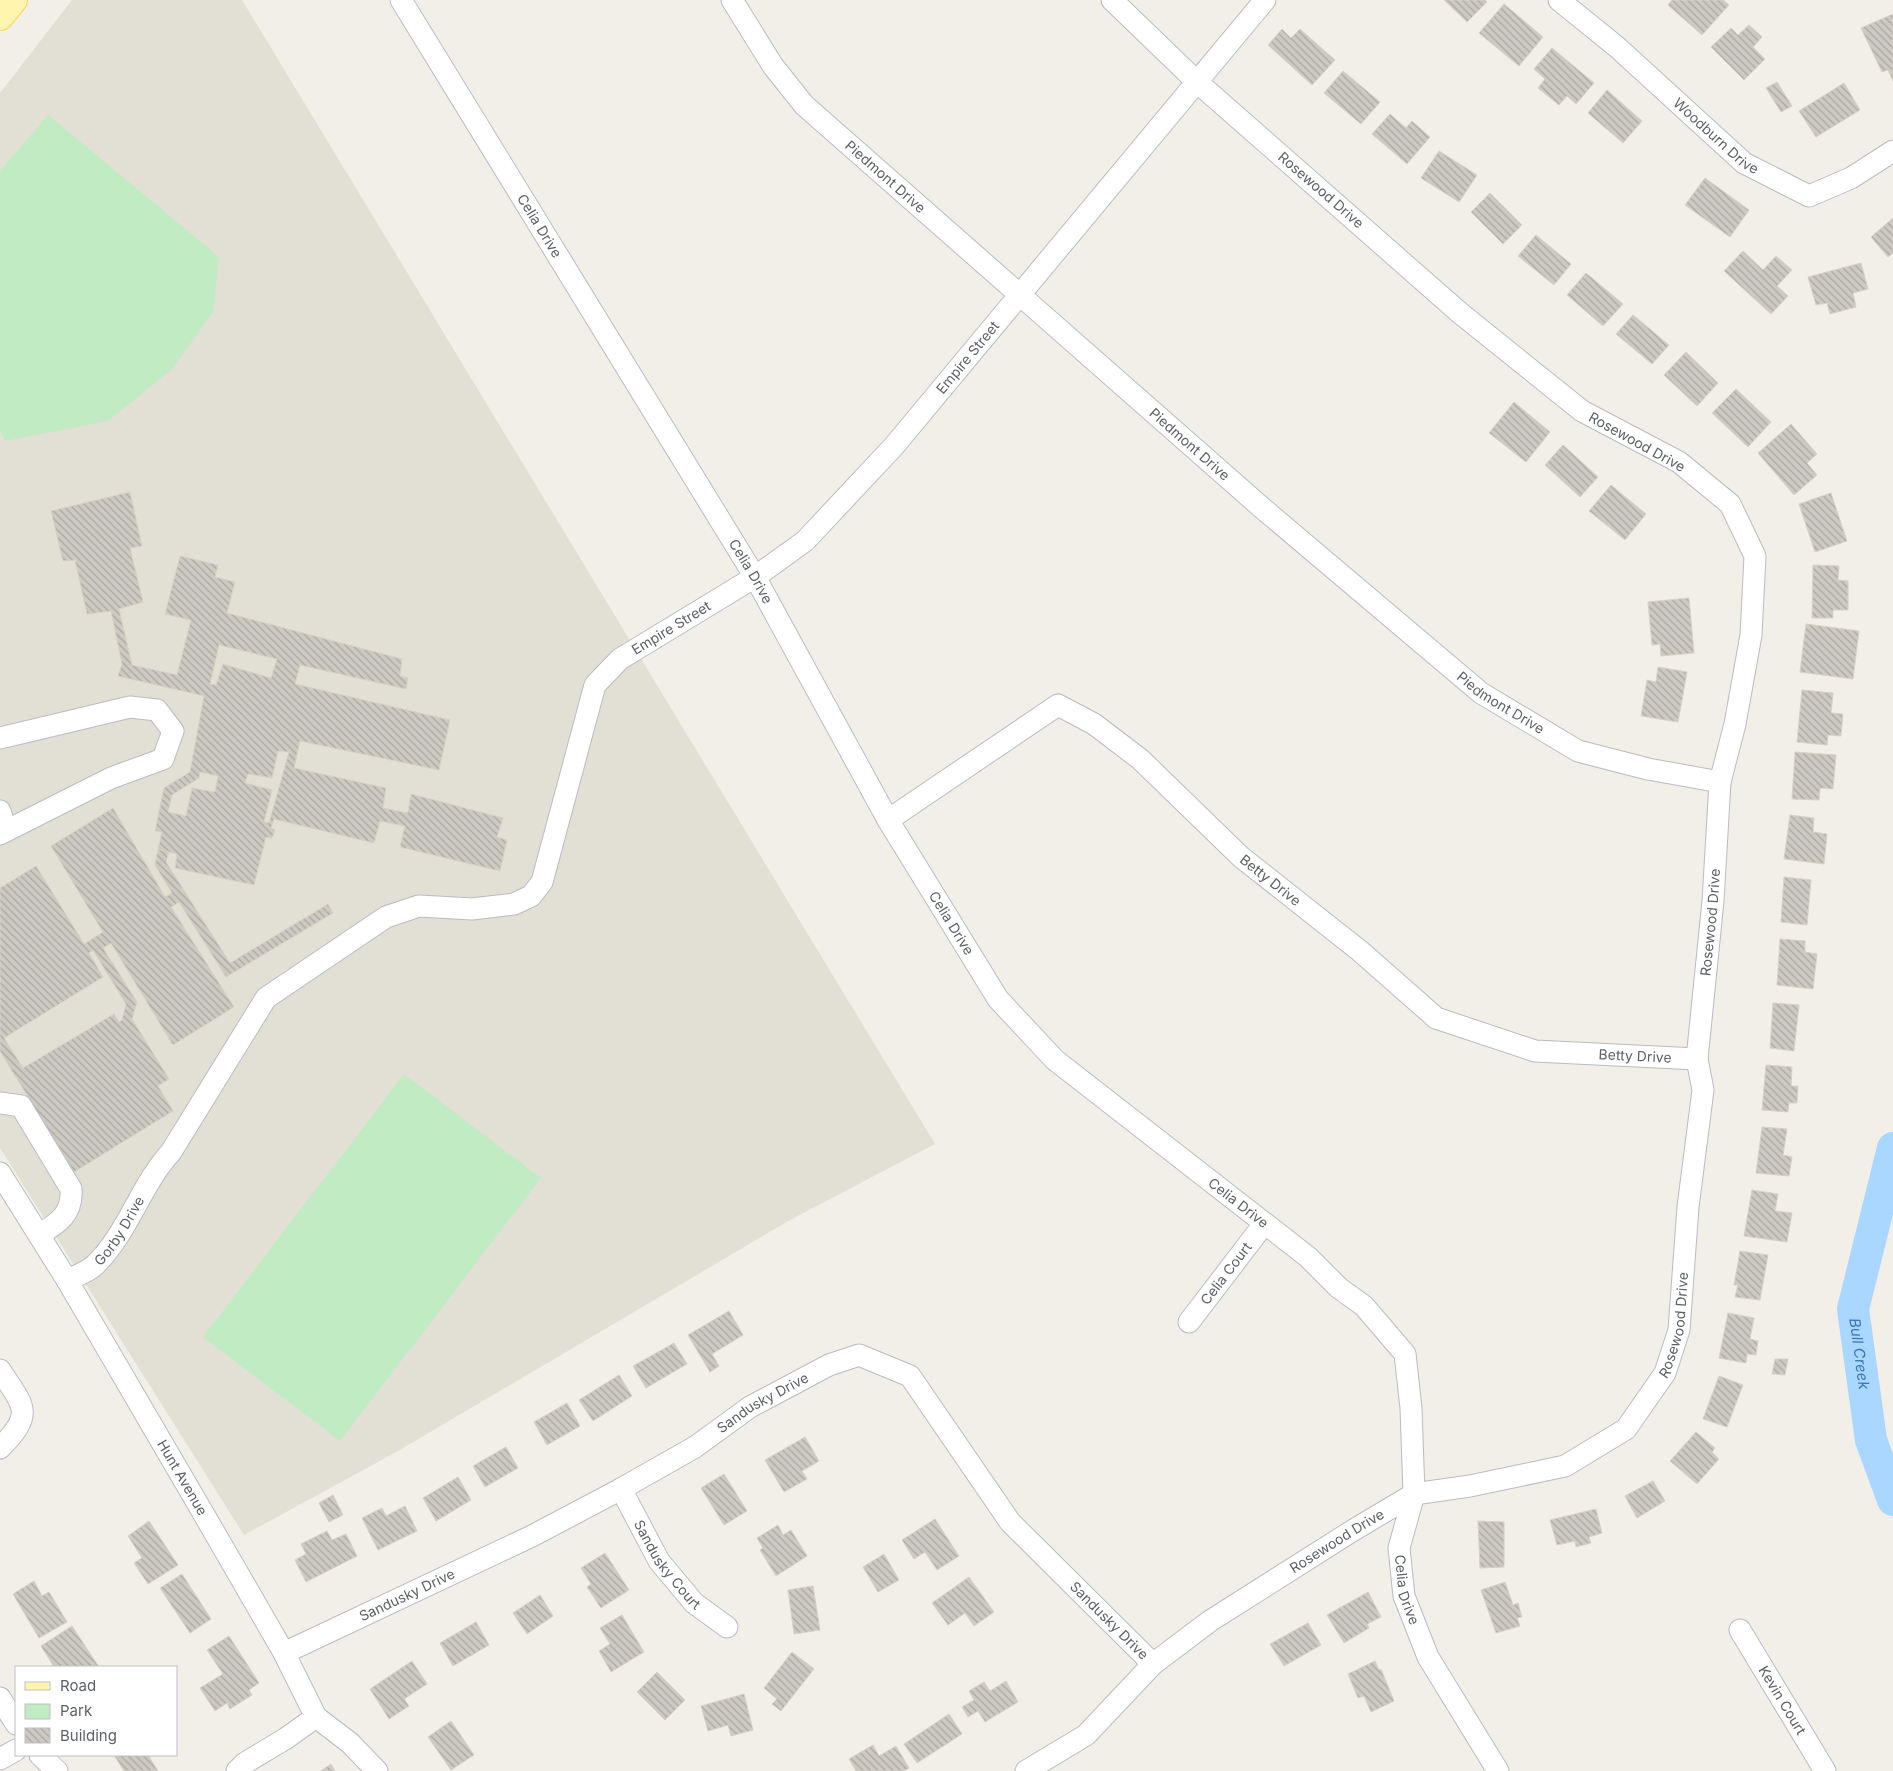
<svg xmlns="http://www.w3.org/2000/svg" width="1893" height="1771" viewBox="0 0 1893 1771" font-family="Inter,sans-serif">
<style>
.education{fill:#e2dfd5}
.green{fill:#c1ebc3}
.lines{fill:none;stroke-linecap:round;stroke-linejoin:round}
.river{stroke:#a9d7ff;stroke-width:32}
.building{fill:url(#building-back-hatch);stroke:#d7d2c4;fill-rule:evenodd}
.minor-casing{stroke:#b9bcc1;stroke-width:23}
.major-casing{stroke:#ffd452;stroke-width:28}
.minor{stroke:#fff;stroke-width:21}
.major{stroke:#fff5ae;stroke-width:26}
.labels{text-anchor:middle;stroke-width:5;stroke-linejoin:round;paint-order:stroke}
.street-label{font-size:14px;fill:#5e6268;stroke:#fff}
.water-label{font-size:15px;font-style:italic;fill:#3a75bd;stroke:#fff}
</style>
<defs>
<pattern id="building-back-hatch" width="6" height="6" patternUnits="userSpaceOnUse" patternTransform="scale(1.25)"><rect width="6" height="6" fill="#cdcac3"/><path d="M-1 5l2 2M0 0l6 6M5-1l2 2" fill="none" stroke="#aaa7a2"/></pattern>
</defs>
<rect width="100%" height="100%" fill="#f1efe7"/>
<polygon class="education" points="72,0 242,0 935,1144 790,1220 398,1451 244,1535 0,1148 0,93"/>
<g class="green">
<polygon points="48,115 219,257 213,312 172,369 108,421 5,441 0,431 0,171"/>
<polygon points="404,1074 541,1178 340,1441 203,1337"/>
</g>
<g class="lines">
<path class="river" id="s1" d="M1893 1148 1853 1309 1871 1440 1893 1500"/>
</g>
<g class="building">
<polygon points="1444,0 1485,0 1487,2 1467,22"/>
<polygon points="1672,0 1723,0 1729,5 1702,35 1668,5"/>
<polygon points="1504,4 1543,37 1519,66 1479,33"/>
<polygon points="1893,14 1893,81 1888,70 1882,72 1861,28"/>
<polygon points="1749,25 1762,37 1753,47 1765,59 1744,80 1711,47 1731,28 1738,35"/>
<polygon points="1282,29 1291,38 1300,29 1335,60 1312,85 1268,45"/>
<polygon points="1552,48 1594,83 1576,104 1567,96 1559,105 1538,88 1545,79 1534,69"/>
<polygon points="1343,71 1380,102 1361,124 1324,93"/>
<polygon points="1777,82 1792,106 1781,112 1766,88"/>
<polygon points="1844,83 1860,110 1816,137 1799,111"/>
<polygon points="1607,90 1642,121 1623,143 1588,113"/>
<polygon points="1390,114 1406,128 1412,121 1430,137 1407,164 1372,134"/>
<polygon points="1439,151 1477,175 1459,202 1421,178"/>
<polygon points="1705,178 1749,210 1730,237 1685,205"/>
<polygon points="1490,193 1522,225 1503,244 1471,212"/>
<polygon points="1893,218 1893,253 1888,257 1871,237"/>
<polygon points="1536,235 1571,264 1554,285 1518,256"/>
<polygon points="1743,251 1763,270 1776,256 1792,270 1777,286 1788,296 1771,314 1724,271"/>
<polygon points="1861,263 1868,289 1853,293 1856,307 1830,314 1827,303 1816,305 1808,277"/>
<polygon points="1586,273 1623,304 1603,326 1567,295"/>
<polygon points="1633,315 1669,345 1652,364 1616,334"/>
<polygon points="1686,352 1718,383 1697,406 1664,375"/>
<polygon points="1736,389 1771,422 1748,447 1712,413"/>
<polygon points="1514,402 1550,432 1526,462 1489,433"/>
<polygon points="1791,424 1817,454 1807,463 1817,475 1794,495 1758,453"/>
<polygon points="1563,445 1598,477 1580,497 1545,465"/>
<polygon points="1611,485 1646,514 1625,540 1589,511"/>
<path d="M130 492 142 546 130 548 143 602 119 609 132 665 177 675 191 620 165 614 180 556 218 565 215 577 235 582 227 613 402 659 400 676 408 678 406 689 300 665 295 684 450 720 439 770 300 741 294 768 386 788 383 808 408 813 411 794 503 818 497 837 507 840 500 871 400 847 405 826 380 821 374 843 274 819 271 828 275 830 272 838 266 837 254 885 175 868 177 854 158 849 162 832 155 831 164 788 190 772 204 696 118 676 122 664 111 611 87 614 75 560 63 561 51 511ZM219 645 277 659 271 678 223 664 216 685 210 684ZM278 751 289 752 269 823 264 822 272 790 245 783 248 774 272 778ZM200 772 218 776 215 792 192 788 186 816 168 812 172 795 199 778Z"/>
<polygon points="1831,493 1847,541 1815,552 1799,504"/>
<polygon points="1813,565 1839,566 1838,580 1848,581 1848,610 1833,610 1833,618 1812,618"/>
<polygon points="1689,598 1694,653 1661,656 1660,644 1652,645 1648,602"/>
<polygon points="1806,624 1859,631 1853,679 1800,672"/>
<polygon points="1658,667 1687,672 1678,722 1641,716 1647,680 1656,682"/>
<polygon points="1802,690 1833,693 1831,713 1843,714 1841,736 1828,735 1827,745 1797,742"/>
<polygon points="1795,752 1836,755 1833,789 1820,788 1819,800 1792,799"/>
<path d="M113 808 165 897 172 893 155 865 158 849 169 852 166 862 230 963 328 904 333 913 226 977 179 902 171 907 234 1007 173 1045 111 943 103 948 137 1002 132 1019 169 1079 158 1086 173 1111 74 1172 0 1051V888L36 866 84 944 103 932 51 846ZM93 950 126 1004 122 1020 119 1022 114 1014 23 1068 4 1038 103 977 89 953Z"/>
<polygon points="1790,815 1814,818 1813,832 1827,834 1824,864 1784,859"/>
<polygon points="1784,877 1811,880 1807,925 1781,922"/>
<polygon points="1780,939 1805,941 1805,952 1817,954 1813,989 1777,985"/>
<polygon points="1773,1003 1799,1005 1794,1051 1770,1048"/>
<polygon points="1766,1065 1792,1067 1791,1086 1798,1086 1797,1103 1789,1103 1788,1112 1762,1110"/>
<polygon points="1762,1127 1787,1129 1783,1155 1792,1157 1789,1176 1756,1173"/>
<polygon points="1752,1190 1778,1194 1775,1211 1792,1213 1787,1242 1744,1236"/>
<polygon points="1740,1251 1768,1255 1760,1300 1735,1297 1738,1285 1734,1285"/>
<polygon points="729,1311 743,1335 712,1354 719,1366 710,1372 688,1335"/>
<polygon points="1728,1313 1754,1318 1750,1339 1758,1341 1756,1355 1747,1354 1746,1363 1719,1358"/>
<polygon points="674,1343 687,1364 646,1388 633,1366"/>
<polygon points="1775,1359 1788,1359 1785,1375 1772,1374"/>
<polygon points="619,1375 632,1396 593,1421 579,1400"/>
<polygon points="1719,1376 1743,1385 1727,1427 1703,1419"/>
<polygon points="567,1403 580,1426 547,1445 534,1422"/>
<polygon points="1696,1432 1715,1448 1712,1452 1719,1459 1697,1484 1670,1461"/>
<polygon points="805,1437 819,1461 802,1471 807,1479 784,1492 765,1460"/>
<polygon points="506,1447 518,1468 485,1487 473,1466"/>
<polygon points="724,1474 747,1511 724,1525 701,1488"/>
<polygon points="458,1477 471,1500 436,1521 423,1498"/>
<polygon points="1653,1481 1665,1501 1637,1518 1625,1496"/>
<polygon points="333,1495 343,1515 329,1522 319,1503"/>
<polygon points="405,1506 417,1531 378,1550 362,1518 382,1508 386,1516"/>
<polygon points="1596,1509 1602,1533 1589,1537 1591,1543 1576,1547 1575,1541 1557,1545 1550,1520"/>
<polygon points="935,1519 959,1556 937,1570 925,1552 914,1559 902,1540"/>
<polygon points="149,1521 178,1565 148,1584 134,1563 142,1558 128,1536"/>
<polygon points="1478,1521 1504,1522 1504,1567 1480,1568"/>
<polygon points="778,1525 783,1535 791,1530 807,1556 776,1576 760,1550 763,1548 757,1538"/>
<polygon points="327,1531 332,1540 346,1534 357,1556 306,1582 295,1560 306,1554 301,1544"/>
<polygon points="605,1553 629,1590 601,1608 587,1587 591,1584 581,1568"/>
<polygon points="884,1554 899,1580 878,1592 863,1567"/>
<polygon points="182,1574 211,1619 190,1633 160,1588"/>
<polygon points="969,1577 994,1612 974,1626 965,1613 948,1625 932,1603"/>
<polygon points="34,1581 42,1596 49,1592 67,1622 39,1638 13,1594"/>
<polygon points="1505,1582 1513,1605 1518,1603 1522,1617 1517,1618 1520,1626 1496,1633 1481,1590"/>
<polygon points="813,1586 820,1630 794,1634 788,1590"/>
<polygon points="1368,1592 1381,1617 1367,1624 1369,1628 1344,1643 1327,1615"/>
<polygon points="540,1595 553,1616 527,1634 513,1613"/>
<polygon points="622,1615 644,1652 611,1672 599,1651 610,1644 600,1628"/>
<polygon points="476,1622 489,1645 453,1666 440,1643"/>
<polygon points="1308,1623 1321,1645 1284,1666 1270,1644"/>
<polygon points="72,1626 99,1667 54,1667 41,1646"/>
<polygon points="229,1636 259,1683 249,1690 252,1695 230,1709 227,1703 215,1711 200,1688 223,1674 207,1650"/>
<polygon points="792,1652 814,1669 781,1711 772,1704 777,1699 764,1688"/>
<polygon points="412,1661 427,1684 404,1699 409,1706 389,1719 370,1689"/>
<polygon points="1375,1661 1379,1670 1381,1669 1394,1701 1371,1712 1364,1696 1358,1698 1348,1674"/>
<polygon points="657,1672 685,1700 665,1720 637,1692"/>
<polygon points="1006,1681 1018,1702 985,1722 978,1711 968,1717 962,1707 974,1700 969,1691 984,1682 990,1691"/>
<polygon points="744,1694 753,1730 731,1736 728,1725 708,1731 701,1706"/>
<polygon points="949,1714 962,1734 917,1763 904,1744"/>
<polygon points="451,1721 474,1755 451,1770 428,1737"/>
<polygon points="873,1745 879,1756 896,1746 909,1768 904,1771 856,1771 849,1759"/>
<polygon points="114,1755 148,1755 158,1771 124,1771"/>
<polygon points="331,1764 335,1771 321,1771"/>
</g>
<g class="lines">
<g class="minor-casing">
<g id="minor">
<path id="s2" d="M401 0 755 577 888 820 998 999 1055 1060 1308 1257 1339 1288 1364 1306 1405 1354 1411 1408 1414 1494 1399 1548 1404 1596 1428 1657 1498 1771"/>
<path id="s3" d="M732 0 773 66 804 105 1261 507 1481 693 1578 751 1648 769 1720 782"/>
<path id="s4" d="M1559 0 1617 47 1744 163 1809 196 1851 178 1893 151"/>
<polyline points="0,738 130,707 157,710 173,731 163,759 111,778 0,834"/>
<polyline points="0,811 6,831"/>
<path id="s5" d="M888 820 1058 705 1094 724 1140 759 1241 857 1360 951 1436 1018 1535 1051 1697 1059"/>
<path d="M0 1103 21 1106 71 1189C73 1214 58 1223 39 1235"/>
<path id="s6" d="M0 1173 67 1280 206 1518 284 1653 316 1717 350 1743 377 1771"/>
<path id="s7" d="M67 1280C76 1276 88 1272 95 1265 128 1233 140 1186 171 1152L266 998 386 917 419 906 472 909 514 904 531 896 542 882 595 685 620 659 755 577 805 541 894 446 1265 0"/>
<path id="s8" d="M1189 1322 1264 1224"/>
<path d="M0 1370C24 1407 35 1413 0 1448"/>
<path id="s9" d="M621 1489 659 1561 694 1603 727 1627"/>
<path id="s10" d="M1740 1630 1825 1771"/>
<path id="s11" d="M284 1653 532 1536 621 1489 695 1447 750 1407 829 1365 859 1355 910 1376 1010 1522 1153 1664"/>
<polyline points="0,1698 16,1724"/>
<polyline points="40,1755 57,1771"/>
<polyline points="0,1759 16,1750"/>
<polyline points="237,1771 245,1763 285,1739 316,1717"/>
<path id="s12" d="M1026 1771 1086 1735 1153 1664 1210 1621 1352 1531 1414 1494 1470 1486 1565 1466 1626 1429 1665 1373 1679 1330 1688 1207 1703 1090 1697 1059 1713 901 1720 782 1735 724 1751 635 1755 556 1730 504 1679 462 1582 411 1460 313 1196 81 1112 0"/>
</g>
</g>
<g class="major-casing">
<polyline id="major" points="0,17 14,0"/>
</g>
<use href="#minor" class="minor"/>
<use href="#major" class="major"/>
</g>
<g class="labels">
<g class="street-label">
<text dy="5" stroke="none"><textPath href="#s4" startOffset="208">Woodburn Drive</textPath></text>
<text dy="5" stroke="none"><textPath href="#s3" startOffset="236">Piedmont Drive</textPath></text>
<text transform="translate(1321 190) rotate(41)" y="5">Rosewood Drive</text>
<text dy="5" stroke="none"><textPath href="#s2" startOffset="265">Celia Drive</textPath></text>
<text dy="5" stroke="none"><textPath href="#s7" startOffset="1366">Empire Street</textPath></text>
<text transform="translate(1637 442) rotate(29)" y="5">Rosewood Drive</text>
<text dy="5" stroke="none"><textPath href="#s3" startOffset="641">Piedmont Drive</textPath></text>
<text dy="5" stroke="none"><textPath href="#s2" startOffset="670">Celia Drive</textPath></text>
<text dy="5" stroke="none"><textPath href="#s7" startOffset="961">Empire Street</textPath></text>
<text dy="5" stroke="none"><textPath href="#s3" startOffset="1046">Piedmont Drive</textPath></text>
<text dy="5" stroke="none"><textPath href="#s5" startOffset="482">Betty Drive</textPath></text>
<text dy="5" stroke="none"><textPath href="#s12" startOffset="1228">Rosewood Drive</textPath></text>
<text dy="5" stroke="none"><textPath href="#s2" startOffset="1075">Celia Drive</textPath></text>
<text dy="5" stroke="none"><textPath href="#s5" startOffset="902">Betty Drive</textPath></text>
<text dy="5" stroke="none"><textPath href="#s2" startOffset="1480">Celia Drive</textPath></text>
<text dy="5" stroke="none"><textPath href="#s7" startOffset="74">Gorby Drive</textPath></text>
<text dy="5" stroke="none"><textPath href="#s8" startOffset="61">Celia Court</textPath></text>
<text dy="5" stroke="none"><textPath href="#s12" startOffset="822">Rosewood Drive</textPath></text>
<text dy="5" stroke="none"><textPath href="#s11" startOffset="541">Sandusky Drive</textPath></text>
<text dy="5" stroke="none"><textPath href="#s6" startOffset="355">Hunt Avenue</textPath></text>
<text dy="5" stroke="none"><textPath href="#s12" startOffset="389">Rosewood Drive</textPath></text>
<text dy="5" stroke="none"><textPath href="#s9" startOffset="89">Sandusky Court</textPath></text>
<text dy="5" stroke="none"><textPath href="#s2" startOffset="1945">Celia Drive</textPath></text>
<text dy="5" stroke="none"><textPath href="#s11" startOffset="136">Sandusky Drive</textPath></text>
<text dy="5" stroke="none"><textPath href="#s11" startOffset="1021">Sandusky Drive</textPath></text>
<text dy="5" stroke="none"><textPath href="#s10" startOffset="82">Kevin Court</textPath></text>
</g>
<g class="water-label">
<text dy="5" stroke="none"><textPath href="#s1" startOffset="211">Bull Creek</textPath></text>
</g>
</g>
<rect x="15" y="1666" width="162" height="90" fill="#ffffff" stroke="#bfc0c3"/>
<rect x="25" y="1682" width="25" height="8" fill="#fff5ae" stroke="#bfc0c3"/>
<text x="60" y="1691" font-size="15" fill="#5e6268">Road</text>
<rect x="25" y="1704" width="25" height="15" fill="#c1ebc3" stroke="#bfc0c3"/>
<text x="60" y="1716" font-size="15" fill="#5e6268">Park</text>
<rect x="25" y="1728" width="25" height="15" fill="url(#building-back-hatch)" stroke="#bfc0c3"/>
<text x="60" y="1741" font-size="15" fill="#5e6268">Building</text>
</svg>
